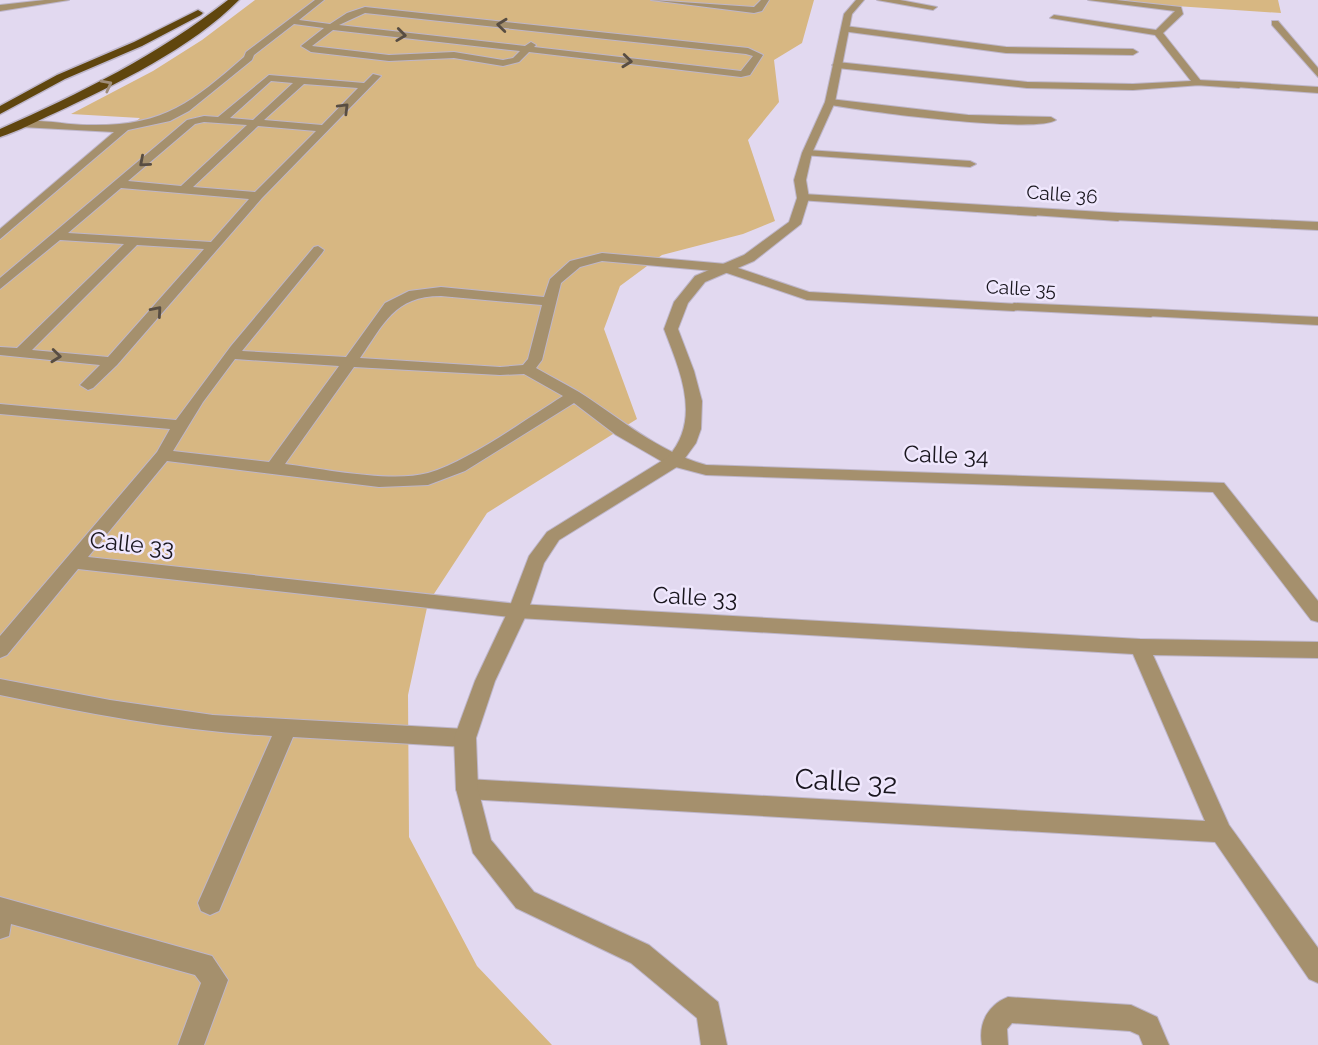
<svg xmlns="http://www.w3.org/2000/svg" width="1318" height="1045" viewBox="0 0 1318 1045" font-family="Raleway,sans-serif">
<style>
.green{fill:#d7b782}
.lines{fill:none;stroke-linecap:round;stroke-linejoin:round}
.pedestrian-casing{stroke:#beb6ca;stroke-width:2}
.minor-casing{stroke:#beb6ca;stroke-width:2}
.tertiary-casing{stroke:#beb6ca;stroke-width:2}
.trunk-casing{stroke:#beb6ca;stroke-width:3}
.pedestrian{fill:#a5906d;fill-rule:evenodd}
.minor{fill:#a5906d;fill-rule:evenodd}
.tertiary{fill:#a5906d;fill-rule:evenodd}
.trunk{fill:#60460e;fill-rule:evenodd}
.oneway{stroke:#584d42}
.oneway2{stroke:#a08e7a}
.labels{text-anchor:middle;stroke-width:5;stroke-linejoin:round;paint-order:stroke}
.far-street-label{font-size:19px;fill:#19161e;stroke:#efe7fd}
.street-label{font-size:23px;fill:#19161e;stroke:#efe7fd}
.near-street-label{font-size:28px;fill:#19161e;stroke:#efe7fd}
</style>
<rect width="100%" height="100%" fill="#e2d9f0"/>
<g class="green">
<polygon points="255,0 814,0 802,43 774,60 779,102 748,140 775,221 743,234 662,255 620,286 604,329 637,419 487,513 428,603 408,695 409,837 477,966 552,1045 0,1045 0,240 140,118 71,114 153,71 202,40"/>
<polygon points="1087,0 1278,0 1281,13"/>
</g>
<g class="lines">
<g class="pedestrian-casing">
<g id="pedestrian">
<polygon points="1198,80 1239,82 1244,85 1239,88 1195,85 1195,81"/>
<polygon points="1036,208 1118,213 1124,217 1118,221 1032,215 1030,212"/>
<polygon points="1014,303 1151,309 1158,313 1151,317 1009,310 1007,307"/>
</g>
</g>
<g class="minor-casing">
<g id="minor">
<polygon points="45,0 69,0 0,11 0,5"/>
<path d="M315 0H324L299 20 330 24 347 13 365 7 748 48 763 55 750 75 741 77 529 52 519 62 503 66 454 58 389 61 311 52 301 46 324 28 294 24 254 55 252 60 189 111 170 121 128 130 0 239V229L114 132 21 127 17 126V122C39 118 65 125 87 125 162 127 190 104 244 57L246 52ZM365 13 746 54 753 56 741 71 534 47 536 45 531 42 525 46 339 25ZM333 30 520 51 513 58 503 60 454 52 389 55 312 46Z"/>
<polygon points="651,0 754,7 761,0 769,0 762,11 754,13"/>
<polygon points="877,0 900,0 937,7 933,10"/>
<polygon points="1088,0 1116,0 1181,7 1183,14 1163,33 1201,81 1201,85 1133,90 1027,88 837,68 832,65 837,62 1027,82 1133,84 1191,81 1155,35 1050,18 1054,15 1156,30 1175,11"/>
<polygon points="1272,21 1278,21 1318,68 1318,77 1272,25"/>
<polygon points="845,26 1006,47 1133,49 1138,52 1133,55 1006,53 842,31 842,27"/>
<path d="M373 74 381 76 262 198 117 365 93 388 88 390 80 385 100 365 0 355V347L17 348 124 244 60 240 0 289V278L187 120 204 116 218 117 269 75 364 83ZM271 81 293 83 253 120 230 118ZM304 84 358 88 322 125 264 120ZM204 122 247 125 181 186 128 181 195 124ZM258 126 316 131 255 192 193 187ZM121 188 249 199 211 242 68 233ZM137 245 204 249 108 357 32 350Z"/>
<polygon points="1239,82 1318,87 1318,93 1236,87 1234,85"/>
<path d="M830 99 968 115 1051 117 1056 120C1036 134 859 111 826 104L825 102Z"/>
<polygon points="807,150 970,161 976,164 970,167 803,155 803,151"/>
<polygon points="803,194 1036,208 1042,212 1036,216 799,200 797,198"/>
<polygon points="1118,213 1318,222 1318,230 1114,220 1114,214"/>
<path d="M318 246 324 250 322 253 242 351 346 357 385 303 409 291 441 287 544 297 550 279 570 261 602 253 726 264 809 292 1019 304 1021 307 1014 311 807 300 724 272 602 261 580 267 561 283 542 360 536 368C550 376 565 384 579 392 621 419 657 451 706 465L1224 483 1318 601V622L1311 620 1213 492 706 475 668 465 616 435 574 403 465 471 428 485 379 487 167 461 88 557 518 604 1140 639 1318 642V658L1153 655 1229 825 1318 948V983L1309 979 1215 842 467 799 459 796 456 789 459 782 467 779 1205 821 1133 654 518 618 78 569 7 655 0 658V636L157 452 170 429 0 414V404L176 420 231 346 314 247ZM441 296 542 305 528 359 523 365 500 367 360 358C384 324 394 296 441 296ZM235 359 339 366 269 462 173 451 203 402ZM354 367 500 375 524 374 563 396C526 419 469 461 428 473 391 483 324 469 285 464Z"/>
<polygon points="1151,309 1318,317 1318,325 1146,316 1144,313"/>
<path d="M0 679 110 700 213 715 465 729 473 732 476 738 473 744 465 747 293 737 219 911 210 915 201 911 198 903 272 736C180 731 90 714 0 695Z"/>
<polygon points="0,897 212,956 228,980 204,1045 178,1045 201,983 195,975 11,924 9,936 0,939"/>
<path d="M1008 997 1131 1005 1157 1017 1169 1045H1143L1139 1035 1130 1031 1012 1023 1007 1029 1008 1045H982C978 1023 988 1005 1008 997Z"/>
</g>
</g>
<g class="tertiary-casing">
<path id="tertiary" d="M856 0H864L852 14 835 102 812 153 806 180 809 198 801 224 754 261 705 282 688 303 678 329 694 371 702 401 701 429 696 443 680 465 559 540 544 563 528 611 495 681 476 738 478 789 491 840 534 892 649 945 718 1002 727 1045H701L697 1018 631 963 516 908 473 853 456 789 454 738 475 681 508 611 529 556 547 532 668 457C702 419 680 371 664 329L674 302 695 276 744 255 789 222 797 198 794 180 802 153 825 102 844 14Z"/>
</g>
<g class="trunk-casing">
<g id="trunk">
<path d="M228 0H239C192 48 115 85 55 113 37 121 19 131 0 137V129C81 93 158 55 228 0Z"/>
<polygon points="198,10 203,13 201,15 142,46 65,79 0,114 0,106 57,75 134,42"/>
</g>
</g>
<use href="#pedestrian" class="pedestrian"/>
<use href="#minor" class="minor"/>
<use href="#tertiary" class="tertiary"/>
<use href="#trunk" class="trunk"/>
</g>
<defs><path id="oneway-chevron" d="M-2-3.5L2.5 0L-2 3.5" fill="none" stroke-width="1.6" stroke-linecap="round" stroke-linejoin="round" transform="scale(1.75)"/></defs>
<g class="oneway">
<use href="#oneway-chevron" transform="translate(502 25) rotate(-174)"/>
<use href="#oneway-chevron" transform="translate(401 35) rotate(7)"/>
<use href="#oneway-chevron" transform="translate(627 61) rotate(6)"/>
<use href="#oneway-chevron" transform="translate(344 108) rotate(-45)"/>
<use href="#oneway-chevron" transform="translate(144 162) rotate(139)"/>
<use href="#oneway-chevron" transform="translate(157 311) rotate(-49)"/>
<use href="#oneway-chevron" transform="translate(56 356) rotate(6)"/>
</g>
<use class="oneway2" href="#oneway-chevron" transform="translate(107 85) rotate(-28)"/>
<g class="labels">
<g class="far-street-label">
<text transform="translate(1062 194) rotate(4)" y="7">Calle 36</text>
<text transform="translate(1021 288) rotate(3)" y="7">Calle 35</text>
</g>
<g class="street-label">
<text transform="translate(946 455) rotate(2)" y="8">Calle 34</text>
<text transform="translate(132 544) rotate(6)" y="8">Calle 33</text>
<text transform="translate(695 597) rotate(3)" y="8">Calle 33</text>
</g>
<g class="near-street-label">
<text transform="translate(846 781) rotate(3)" y="10">Calle 32</text>
</g>
</g>
</svg>
